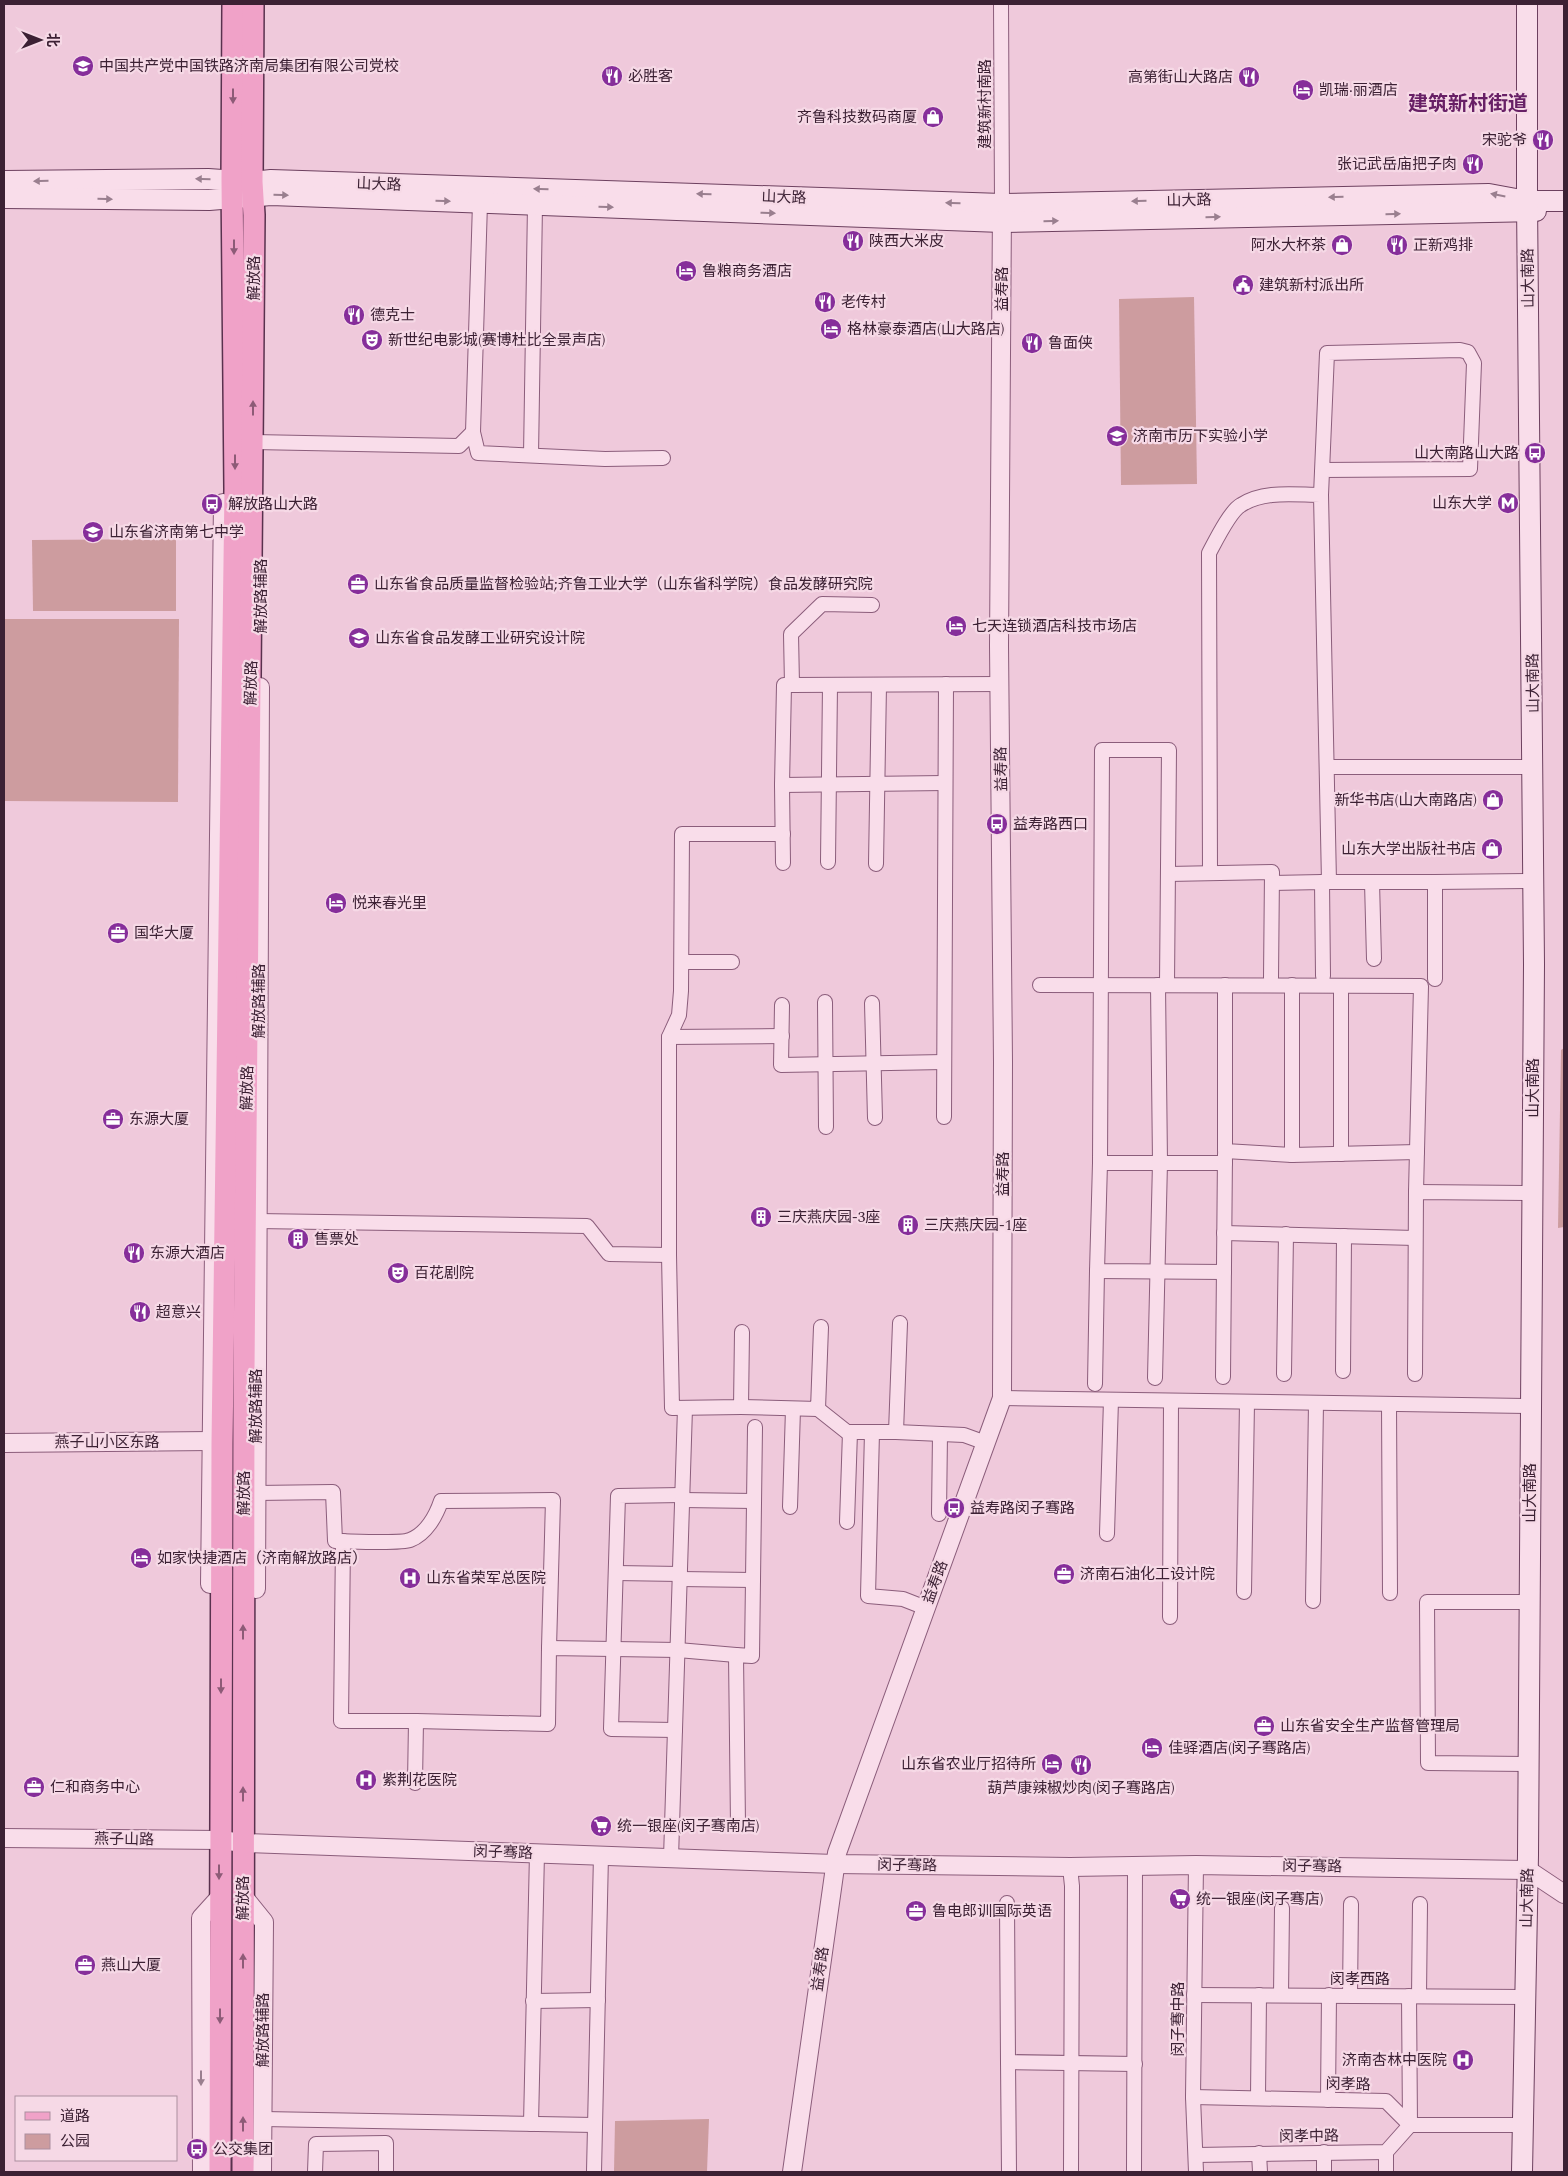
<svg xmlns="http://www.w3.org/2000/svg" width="1568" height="2176" viewBox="0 0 1568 2176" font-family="Spectral,'Noto Sans SC',serif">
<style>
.green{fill:#cd9c9f}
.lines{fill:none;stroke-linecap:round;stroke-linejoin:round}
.minor-casing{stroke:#8b5d7b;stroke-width:16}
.tertiary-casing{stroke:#8b5d7b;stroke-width:20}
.secondary-casing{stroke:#6d405f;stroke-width:22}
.primary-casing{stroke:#59314e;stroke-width:24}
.minor{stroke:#f9ddea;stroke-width:14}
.tertiary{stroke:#f9ddea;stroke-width:18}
.secondary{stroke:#f9ddea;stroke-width:20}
.primary{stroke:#f0a2c8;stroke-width:21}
.oneway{fill:#8d5b77}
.oneway2{fill:#9a7f8f}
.labels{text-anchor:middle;stroke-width:4.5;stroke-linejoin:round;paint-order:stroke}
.poi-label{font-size:15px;fill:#3c2134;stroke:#f6d9e6;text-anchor:start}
.street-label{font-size:15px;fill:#3c2134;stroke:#f6d9e6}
.district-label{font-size:20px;font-weight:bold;fill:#682066;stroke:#f6d9e6}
</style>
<rect width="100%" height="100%" fill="#efc9db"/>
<g class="green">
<polygon points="1194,297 1197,484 1121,485 1119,299"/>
<polygon points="176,539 176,611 33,611 32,540"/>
<polygon points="4,619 179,619 178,802 4,801"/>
<polygon points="1564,1048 1564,1227 1558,1228 1561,1050"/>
<polygon points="709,2119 707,2172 614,2172 615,2121"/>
</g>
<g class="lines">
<g class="minor-casing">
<g id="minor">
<polyline points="1001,4 1002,204"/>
<polyline points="480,203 473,432 478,453 605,459 663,458"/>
<polyline points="253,442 459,446 473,432"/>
<polyline points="531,455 535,205"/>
<polyline points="1321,495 1327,353 1460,350 1468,352 1474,363 1470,469 1322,470"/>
<polyline points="872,605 822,604 791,634 792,685 1000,684"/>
<polyline points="792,685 784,685 782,785 945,783"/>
<polyline points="1328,767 1534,767"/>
<polyline points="782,785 783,863"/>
<polyline points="828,862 830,685"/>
<polyline points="876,864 879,685"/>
<path d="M1210 873 1209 553C1215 542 1230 511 1241 505 1264 490 1295 495 1321 495L1329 882"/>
<polyline points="1168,874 1272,872 1271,978"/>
<polyline points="1322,882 1435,882 1435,979"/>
<polyline points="1372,882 1374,959"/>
<polyline points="1435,882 1534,881"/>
<polyline points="1272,883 1322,882 1323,976"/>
<polyline points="682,962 732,962"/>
<polyline points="1040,985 1421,986 1416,1192"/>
<polyline points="1167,985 1169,750 1102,750 1100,1163 1225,1163"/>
<polyline points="1225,985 1225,1151 1292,1155 1417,1152"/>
<polyline points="1341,986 1341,1154"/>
<polyline points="825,1002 826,1127"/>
<polyline points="872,1003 875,1118"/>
<polyline points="782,1005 781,1065 944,1062"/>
<polyline points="669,1037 782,1036"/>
<polyline points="944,1117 946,684"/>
<polyline points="1292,1155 1292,985"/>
<polyline points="1100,1163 1097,1271 1224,1272"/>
<polyline points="257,1221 587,1226 609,1254 669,1255 669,1037 679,1015 681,991 682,834 783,834"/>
<polyline points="1224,1233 1415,1238"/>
<polyline points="669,1255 672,1408 741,1407 742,1332"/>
<polyline points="1343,1371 1344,1236"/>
<polyline points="1284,1374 1286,1234"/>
<polyline points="1415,1374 1416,1192 1533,1193"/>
<polyline points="1223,1377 1225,1154"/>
<polyline points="1155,1378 1160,1162 1158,985"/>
<polyline points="1095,1384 1097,1271"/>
<polyline points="1002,1398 1531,1406"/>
<polyline points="1389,1404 1390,1593"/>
<polyline points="741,1407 818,1409 821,1327"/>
<polyline points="818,1409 847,1432 896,1432 900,1323"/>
<polyline points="872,1432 868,1596 903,1599 926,1608"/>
<polyline points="896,1432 964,1435 986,1443"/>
<path d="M256 1493 333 1492 335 1541C349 1541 400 1544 410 1540 426 1534 436 1516 441 1501L553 1500 549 1648"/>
<polyline points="682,1500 754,1501"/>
<polyline points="790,1507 793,1409"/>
<polyline points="939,1514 940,1434"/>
<polyline points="847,1522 850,1432"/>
<polyline points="1107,1534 1111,1400"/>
<polyline points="343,1541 341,1721 416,1721 415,1783"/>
<polyline points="616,1573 680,1574"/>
<polyline points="680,1579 753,1580"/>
<polyline points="1244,1592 1247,1402"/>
<polyline points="1313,1601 1316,1403"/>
<polyline points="1170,1617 1171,1401"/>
<polyline points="416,1721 548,1724 549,1648 678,1650 736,1655"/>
<polyline points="675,1730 611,1729 618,1496 682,1495"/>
<polyline points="1529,1764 1428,1763 1427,1602 1530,1602"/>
<polyline points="738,1825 736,1655 752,1656 755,1427"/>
<polyline points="671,1858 685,1408"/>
<polyline points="1070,1867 1072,1886 1071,2172"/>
<polyline points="1007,1903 1008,2062 1135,2064"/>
<polyline points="1194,1995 1526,1997"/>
<polyline points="1281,1995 1282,1908"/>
<polyline points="1350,1995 1351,1904"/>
<polyline points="1419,1996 1420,1904"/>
<polyline points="533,2001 598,2000"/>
<polyline points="1008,2062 1009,2172"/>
<polyline points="1193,2097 1386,2101 1410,2125 1523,2125"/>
<polyline points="1258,2098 1259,1995"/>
<polyline points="1328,2100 1329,1995"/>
<polyline points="263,2119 595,2125"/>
<polyline points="531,2124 537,1853"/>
<polyline points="1324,2152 1324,2172"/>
<polyline points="1386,2152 1386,2172"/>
<polyline points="1259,2153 1260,2172"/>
<polyline points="1196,2155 1386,2152 1410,2125 1409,1996"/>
<polyline points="315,2172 316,2144 386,2143 386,2172"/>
<polyline points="594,2172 601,1855"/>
<polyline points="1134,2172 1135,1866"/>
<polyline points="1196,2172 1193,2097 1196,1865"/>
</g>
</g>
<g class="tertiary-casing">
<g id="tertiary">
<polyline points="4,1443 211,1441"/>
<polyline points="210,1584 223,503"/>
<polyline points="256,1589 260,687"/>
<polyline points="4,1838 220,1840 244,1843 835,1864 1070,1867 1196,1865 1528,1870 1564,1894"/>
<polyline points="243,1896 264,1922 262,2172"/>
<polyline points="202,2172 201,1918 220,1897"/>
<polyline points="792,2172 837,1853 1002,1398 1003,1061 999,646 1002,208"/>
</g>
</g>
<g class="secondary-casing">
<g id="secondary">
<polyline points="4,181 208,179 252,182 271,180 1002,204 1489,194 1527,201 1564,201"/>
<polyline points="4,198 209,200 271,195 1002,222 1536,211"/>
<polyline points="1522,2172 1528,1855 1534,964 1527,201 1527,4"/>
</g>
</g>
<g class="primary-casing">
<g id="primary">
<polyline points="220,2172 222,1443 235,489 232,180 233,4"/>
<polyline points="243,2172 244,1370 254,215 252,182 253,4"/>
</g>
</g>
<use href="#minor" class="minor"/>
<use href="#tertiary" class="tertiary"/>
<use href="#secondary" class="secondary"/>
<use href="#primary" class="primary"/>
</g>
<defs><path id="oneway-solid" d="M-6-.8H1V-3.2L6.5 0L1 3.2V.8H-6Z" transform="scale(1.25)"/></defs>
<g class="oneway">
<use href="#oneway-solid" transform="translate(233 96) rotate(90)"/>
<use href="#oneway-solid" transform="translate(234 247) rotate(90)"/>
<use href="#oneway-solid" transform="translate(253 408) rotate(-90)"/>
<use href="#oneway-solid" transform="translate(235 462) rotate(90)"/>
<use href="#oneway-solid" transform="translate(243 1632) rotate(-90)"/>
<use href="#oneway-solid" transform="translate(221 1686) rotate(90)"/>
<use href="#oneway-solid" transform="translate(243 1794) rotate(-90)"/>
<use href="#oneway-solid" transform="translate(219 1872) rotate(90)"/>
<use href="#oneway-solid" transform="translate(243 1961) rotate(-90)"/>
<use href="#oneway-solid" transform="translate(220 2016) rotate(90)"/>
<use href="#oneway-solid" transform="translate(243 2124) rotate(-90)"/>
</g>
<g class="oneway2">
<use href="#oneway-solid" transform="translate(203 179) rotate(-179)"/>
<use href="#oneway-solid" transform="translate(41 181) rotate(179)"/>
<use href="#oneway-solid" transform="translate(541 189) rotate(-178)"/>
<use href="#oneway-solid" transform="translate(704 194) rotate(-178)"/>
<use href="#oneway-solid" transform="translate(281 195) rotate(2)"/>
<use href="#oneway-solid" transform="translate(1498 195) rotate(-169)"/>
<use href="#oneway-solid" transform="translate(1336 197) rotate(179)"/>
<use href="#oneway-solid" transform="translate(105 199) rotate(1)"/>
<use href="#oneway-solid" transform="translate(443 201) rotate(2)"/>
<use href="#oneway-solid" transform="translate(1139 201) rotate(179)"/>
<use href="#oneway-solid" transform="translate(953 203) rotate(-178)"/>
<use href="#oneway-solid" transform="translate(606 207) rotate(2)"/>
<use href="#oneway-solid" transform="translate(768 213) rotate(2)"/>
<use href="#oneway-solid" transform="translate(1393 214) rotate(-1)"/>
<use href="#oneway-solid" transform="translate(1213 217) rotate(-1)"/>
<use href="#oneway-solid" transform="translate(1051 221) rotate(-1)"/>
<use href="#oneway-solid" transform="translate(201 2078) rotate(90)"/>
</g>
<defs>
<g id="school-disc" transform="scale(1.125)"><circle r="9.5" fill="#862e9a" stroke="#f6d9e6"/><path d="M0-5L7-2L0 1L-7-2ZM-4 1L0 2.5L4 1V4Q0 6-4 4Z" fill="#fff"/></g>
<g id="restaurant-disc" transform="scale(1.125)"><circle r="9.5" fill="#862e9a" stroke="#f6d9e6"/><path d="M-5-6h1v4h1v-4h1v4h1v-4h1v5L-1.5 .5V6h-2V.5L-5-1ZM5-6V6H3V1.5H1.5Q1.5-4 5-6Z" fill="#fff"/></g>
<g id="hotel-disc" transform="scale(1.125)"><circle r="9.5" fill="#862e9a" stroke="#f6d9e6"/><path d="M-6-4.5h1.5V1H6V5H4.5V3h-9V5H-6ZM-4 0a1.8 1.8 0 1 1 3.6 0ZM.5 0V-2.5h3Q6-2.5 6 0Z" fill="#fff"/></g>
<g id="shop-disc" transform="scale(1.125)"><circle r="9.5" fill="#862e9a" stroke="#f6d9e6"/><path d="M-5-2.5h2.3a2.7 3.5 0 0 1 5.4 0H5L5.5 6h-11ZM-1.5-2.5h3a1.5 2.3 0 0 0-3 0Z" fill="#fff"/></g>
<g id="civic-disc" transform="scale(1.125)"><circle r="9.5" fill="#862e9a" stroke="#f6d9e6"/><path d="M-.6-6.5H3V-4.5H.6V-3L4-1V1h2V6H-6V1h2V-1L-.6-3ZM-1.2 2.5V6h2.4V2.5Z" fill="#fff"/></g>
<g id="theatre-disc" transform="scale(1.125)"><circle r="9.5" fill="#862e9a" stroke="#f6d9e6"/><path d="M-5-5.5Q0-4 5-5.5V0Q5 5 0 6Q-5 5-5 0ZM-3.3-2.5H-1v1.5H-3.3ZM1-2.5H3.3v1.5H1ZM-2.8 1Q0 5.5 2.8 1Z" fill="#fff"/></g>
<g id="bus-disc" transform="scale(1.125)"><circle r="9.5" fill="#862e9a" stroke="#f6d9e6"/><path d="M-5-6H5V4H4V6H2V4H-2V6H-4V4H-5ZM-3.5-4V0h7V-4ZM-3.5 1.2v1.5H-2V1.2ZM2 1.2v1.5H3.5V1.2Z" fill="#fff"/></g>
<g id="metro-disc" transform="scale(1.125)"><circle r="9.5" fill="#862e9a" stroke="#f6d9e6"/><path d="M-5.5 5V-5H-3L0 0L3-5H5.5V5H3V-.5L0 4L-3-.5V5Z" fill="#fff"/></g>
<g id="office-disc" transform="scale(1.125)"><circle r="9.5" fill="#862e9a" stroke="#f6d9e6"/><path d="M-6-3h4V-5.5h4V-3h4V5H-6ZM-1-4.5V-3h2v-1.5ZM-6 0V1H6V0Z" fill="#fff"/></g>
<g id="university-disc" transform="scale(1.125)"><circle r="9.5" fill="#862e9a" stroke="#f6d9e6"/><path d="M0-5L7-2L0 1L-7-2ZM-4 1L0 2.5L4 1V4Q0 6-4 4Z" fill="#fff"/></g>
<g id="building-disc" transform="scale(1.125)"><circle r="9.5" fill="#862e9a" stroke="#f6d9e6"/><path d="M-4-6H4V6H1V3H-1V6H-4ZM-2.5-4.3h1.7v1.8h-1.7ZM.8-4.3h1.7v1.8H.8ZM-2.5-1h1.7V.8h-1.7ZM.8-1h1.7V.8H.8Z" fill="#fff"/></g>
<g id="hospital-disc" transform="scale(1.125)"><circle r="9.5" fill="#862e9a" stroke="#f6d9e6"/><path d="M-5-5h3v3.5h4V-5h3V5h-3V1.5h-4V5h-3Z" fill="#fff"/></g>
<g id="supermarket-disc" transform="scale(1.125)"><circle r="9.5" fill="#862e9a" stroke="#f6d9e6"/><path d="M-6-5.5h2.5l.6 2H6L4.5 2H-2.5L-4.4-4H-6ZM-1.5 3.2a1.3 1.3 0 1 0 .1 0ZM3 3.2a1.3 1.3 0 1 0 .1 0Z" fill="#fff"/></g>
</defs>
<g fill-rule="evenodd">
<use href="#school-disc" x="83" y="66"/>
<use href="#restaurant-disc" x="612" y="76"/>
<use href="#restaurant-disc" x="1249" y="77"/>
<use href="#hotel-disc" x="1303" y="90"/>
<use href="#shop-disc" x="933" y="117"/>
<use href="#restaurant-disc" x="1543" y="140"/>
<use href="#restaurant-disc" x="1473" y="164"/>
<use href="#restaurant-disc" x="853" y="241"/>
<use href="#shop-disc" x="1342" y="245"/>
<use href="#restaurant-disc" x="1397" y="245"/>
<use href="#hotel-disc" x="686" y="271"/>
<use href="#civic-disc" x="1243" y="285"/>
<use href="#restaurant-disc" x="825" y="302"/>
<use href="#restaurant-disc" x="354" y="315"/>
<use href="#hotel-disc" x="831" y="329"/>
<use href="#theatre-disc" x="372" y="340"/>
<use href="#restaurant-disc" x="1032" y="343"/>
<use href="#school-disc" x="1117" y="436"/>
<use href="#bus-disc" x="1535" y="453"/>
<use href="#metro-disc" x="1508" y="503"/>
<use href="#bus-disc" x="212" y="504"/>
<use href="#school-disc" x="93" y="532"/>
<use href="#office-disc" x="358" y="584"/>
<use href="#hotel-disc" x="956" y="626"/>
<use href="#university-disc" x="359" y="638"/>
<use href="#shop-disc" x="1493" y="800"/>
<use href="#bus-disc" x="997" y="824"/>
<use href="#shop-disc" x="1492" y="849"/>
<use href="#hotel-disc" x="336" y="903"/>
<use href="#office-disc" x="118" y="933"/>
<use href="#office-disc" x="113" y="1119"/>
<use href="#building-disc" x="761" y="1217"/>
<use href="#building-disc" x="908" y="1225"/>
<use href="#building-disc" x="298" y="1239"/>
<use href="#restaurant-disc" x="134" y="1253"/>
<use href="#theatre-disc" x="398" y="1273"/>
<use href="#restaurant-disc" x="140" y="1312"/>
<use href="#bus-disc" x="954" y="1508"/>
<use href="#hotel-disc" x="141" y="1558"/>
<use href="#office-disc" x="1064" y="1574"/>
<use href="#hospital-disc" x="410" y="1578"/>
<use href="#office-disc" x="1264" y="1726"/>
<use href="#hotel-disc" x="1152" y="1748"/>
<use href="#hotel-disc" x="1052" y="1764"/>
<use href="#restaurant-disc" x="1081" y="1765"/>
<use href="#hospital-disc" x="366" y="1780"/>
<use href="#office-disc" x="34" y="1787"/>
<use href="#supermarket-disc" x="601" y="1826"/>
<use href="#supermarket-disc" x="1180" y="1899"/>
<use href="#office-disc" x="916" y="1911"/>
<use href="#office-disc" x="85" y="1965"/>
<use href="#hospital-disc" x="1463" y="2060"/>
<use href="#bus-disc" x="197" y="2149"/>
</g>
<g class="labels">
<g class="poi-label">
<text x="99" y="71">中国共产党中国铁路济南局集团有限公司党校</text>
<text x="628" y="81">必胜客</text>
<text x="1233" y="82" text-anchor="end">高第街山大路店</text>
<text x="1319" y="95">凯瑞·丽酒店</text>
<text x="917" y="122" text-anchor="end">齐鲁科技数码商厦</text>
<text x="1527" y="145" text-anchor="end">宋驼爷</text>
<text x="1457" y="169" text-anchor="end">张记武岳庙把子肉</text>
<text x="869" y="246">陕西大米皮</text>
<text x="1326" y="250" text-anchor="end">阿水大杯茶</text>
<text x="1413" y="250">正新鸡排</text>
<text x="702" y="276">鲁粮商务酒店</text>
<text x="1259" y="290">建筑新村派出所</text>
<text x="841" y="307">老传村</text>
<text x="370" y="320">德克士</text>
<text x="847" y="334">格林豪泰酒店(山大路店)</text>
<text x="388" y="345">新世纪电影城(赛博杜比全景声店)</text>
<text x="1048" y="348">鲁面侠</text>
<text x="1133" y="441">济南市历下实验小学</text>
<text x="1519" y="458" text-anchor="end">山大南路山大路</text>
<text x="1492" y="508" text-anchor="end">山东大学</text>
<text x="228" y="509">解放路山大路</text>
<text x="109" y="537">山东省济南第七中学</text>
<text x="374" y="589">山东省食品质量监督检验站;齐鲁工业大学（山东省科学院）食品发酵研究院</text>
<text x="972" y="631">七天连锁酒店科技市场店</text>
<text x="375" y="643">山东省食品发酵工业研究设计院</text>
<text x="1477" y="805" text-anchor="end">新华书店(山大南路店)</text>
<text x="1013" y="829">益寿路西口</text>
<text x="1476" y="854" text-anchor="end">山东大学出版社书店</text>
<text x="352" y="908">悦来春光里</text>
<text x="134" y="938">国华大厦</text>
<text x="129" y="1124">东源大厦</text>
<text x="777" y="1222">三庆燕庆园-3座</text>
<text x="924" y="1230">三庆燕庆园-1座</text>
<text x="314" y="1244">售票处</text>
<text x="150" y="1258">东源大酒店</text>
<text x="414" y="1278">百花剧院</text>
<text x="156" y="1317">超意兴</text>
<text x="970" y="1513">益寿路闵子骞路</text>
<text x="157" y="1563">如家快捷酒店（济南解放路店）</text>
<text x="1080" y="1579">济南石油化工设计院</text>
<text x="426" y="1583">山东省荣军总医院</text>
<text x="1280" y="1731">山东省安全生产监督管理局</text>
<text x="1168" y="1753">佳驿酒店(闵子骞路店)</text>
<text x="1036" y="1769" text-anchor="end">山东省农业厅招待所</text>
<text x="382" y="1785">紫荆花医院</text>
<text x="50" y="1792">仁和商务中心</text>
<text x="1081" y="1793" text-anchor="middle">葫芦康辣椒炒肉(闵子骞路店)</text>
<text x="617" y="1831">统一银座(闵子骞南店)</text>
<text x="1196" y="1904">统一银座(闵子骞店)</text>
<text x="932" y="1916">鲁电郎训国际英语</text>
<text x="101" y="1970">燕山大厦</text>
<text x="1447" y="2065" text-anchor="end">济南杏林中医院</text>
<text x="213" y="2154">公交集团</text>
</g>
<g class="street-label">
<text transform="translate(985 104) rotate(-90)" y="5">建筑新村南路</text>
<text transform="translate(379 184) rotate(2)" y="5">山大路</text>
<text transform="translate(784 197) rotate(2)" y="5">山大路</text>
<text transform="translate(1189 200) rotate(-1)" y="5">山大路</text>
<text transform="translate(254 278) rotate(-90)" y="5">解放路</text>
<text transform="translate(1528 278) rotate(-91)" y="5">山大南路</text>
<text transform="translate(1002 289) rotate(-90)" y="5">益寿路</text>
<text transform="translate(261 596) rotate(-90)" y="5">解放路辅路</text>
<text transform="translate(251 683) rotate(-89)" y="5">解放路</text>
<text transform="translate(1533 683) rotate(-91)" y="5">山大南路</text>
<text transform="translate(1001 769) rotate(-91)" y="5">益寿路</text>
<text transform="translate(259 1001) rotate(-90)" y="5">解放路辅路</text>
<text transform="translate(247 1088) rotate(-89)" y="5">解放路</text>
<text transform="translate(1533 1088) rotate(-90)" y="5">山大南路</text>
<text transform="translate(1003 1174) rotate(-90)" y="5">益寿路</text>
<text transform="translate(256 1406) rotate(-90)" y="5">解放路辅路</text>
<text x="107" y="1447">燕子山小区东路</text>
<text transform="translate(244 1493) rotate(-90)" y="5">解放路</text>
<text transform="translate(1530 1493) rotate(-90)" y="5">山大南路</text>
<text transform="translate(935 1582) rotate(-70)" y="5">益寿路</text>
<text transform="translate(124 1839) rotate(1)" y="5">燕子山路</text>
<text transform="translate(503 1852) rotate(2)" y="5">闵子骞路</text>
<text transform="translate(907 1865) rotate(1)" y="5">闵子骞路</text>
<text transform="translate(1312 1866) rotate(1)" y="5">闵子骞路</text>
<text transform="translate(243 1898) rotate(-90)" y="5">解放路</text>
<text transform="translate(1527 1898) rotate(-89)" y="5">山大南路</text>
<text transform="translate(820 1969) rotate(-82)" y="5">益寿路</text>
<text x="1360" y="1984">闵孝西路</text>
<text transform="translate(1178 2019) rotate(-90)" y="5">闵子骞中路</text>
<text transform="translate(263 2030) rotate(-90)" y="5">解放路辅路</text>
<text transform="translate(1348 2084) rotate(1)" y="5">闵孝路</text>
<text transform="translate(1309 2136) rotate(-1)" y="5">闵孝中路</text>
</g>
<g class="district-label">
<text x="1468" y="110">建筑新村街道</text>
</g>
</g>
<rect width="1568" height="2176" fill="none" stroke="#3c2134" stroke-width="10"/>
<rect x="15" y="2096" width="162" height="65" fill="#f6d9e6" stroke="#ac8f9f"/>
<rect x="25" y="2112" width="25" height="8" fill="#f0a2c8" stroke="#ac8f9f"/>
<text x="60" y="2121" font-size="15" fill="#3c2134">道路</text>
<rect x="25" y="2134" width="25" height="15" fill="#cd9c9f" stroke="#ac8f9f"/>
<text x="60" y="2146" font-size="15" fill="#3c2134">公园</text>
<g transform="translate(40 40) rotate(90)" stroke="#f6d9e6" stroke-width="4" paint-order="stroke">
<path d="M0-4L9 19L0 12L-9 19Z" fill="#3c2134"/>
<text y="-8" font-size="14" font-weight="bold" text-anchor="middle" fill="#3c2134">北</text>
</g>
</svg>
